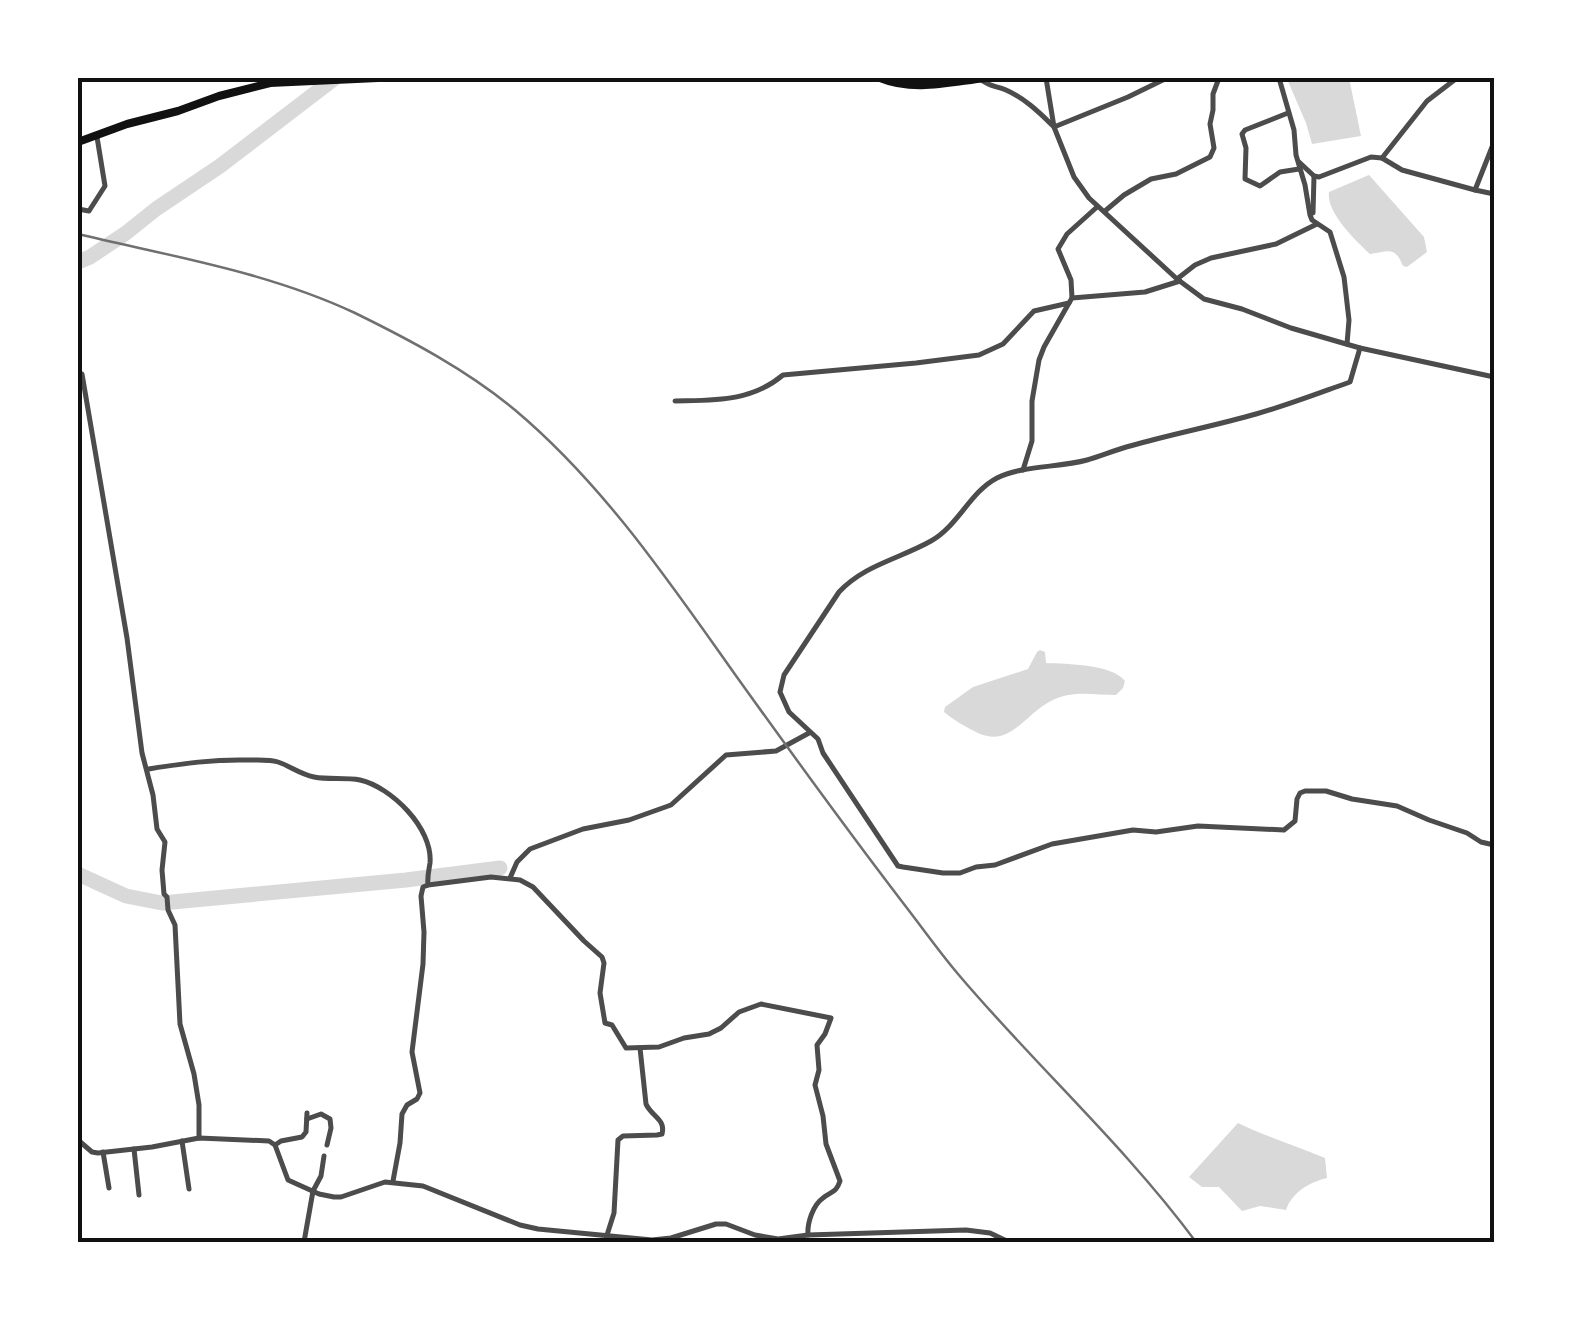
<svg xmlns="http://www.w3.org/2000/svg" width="1572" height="1320" viewBox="0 0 1572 1320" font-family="'Source Sans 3',sans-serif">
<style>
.water{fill:#d9d9d9}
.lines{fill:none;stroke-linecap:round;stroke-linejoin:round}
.river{stroke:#d9d9d9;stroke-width:15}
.minor{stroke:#4c4c4c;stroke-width:5}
.primary{stroke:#111;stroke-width:8}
.rail{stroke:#707070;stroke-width:2.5}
.neatline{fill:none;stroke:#111;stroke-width:4}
</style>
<rect width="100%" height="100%" fill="#fff"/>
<g class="water">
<polygon points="1282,78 1349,78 1361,136 1312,144 1306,123 1287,79"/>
<path d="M1369 175 1424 237 1427 252 1407 267 1403 266C1395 246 1389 251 1370 254 1355 240 1326 212 1329 192Z"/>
<path d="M1040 650 1045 652 1046 663C1067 664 1112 664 1125 681L1123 688 1116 695C1095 695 1073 690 1053 700 1025 713 1011 748 978 733 966 727 955 721 944 712L945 707 973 687 1028 669 1037 652Z"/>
<path d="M1238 1123C1267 1137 1296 1146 1325 1158L1327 1178C1310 1182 1292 1192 1286 1210L1260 1206 1242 1211 1219 1187H1202L1189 1177Z"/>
</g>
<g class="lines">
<g class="river">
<polyline points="78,262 90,257 126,233 156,209 220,166 335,78"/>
<polyline points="78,874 126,896 162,903 406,880 500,868"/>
</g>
<g class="minor">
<polyline points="1046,78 1054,127 1074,177 1089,198 1177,279 1204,299 1242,309 1291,328 1360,348 1494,377"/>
<polyline points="1279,78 1294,130 1296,155 1305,185 1310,215 1312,220 1330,232 1344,277 1349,320 1347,344"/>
<path d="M983 81C991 87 997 86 1006 90 1024 98 1038 111 1052 125"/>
<polyline points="1288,113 1245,130 1242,134 1246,148 1245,179 1260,186 1280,172 1299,169"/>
<polyline points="1054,127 1128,97 1167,78"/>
<polyline points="1494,142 1475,190 1494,194"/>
<polyline points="1382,158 1427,101 1457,78"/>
<polyline points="1299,162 1314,176 1319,177 1371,157 1382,158 1402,170 1475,190"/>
<polyline points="78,209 89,211 105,186 97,137"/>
<polyline points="1105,211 1124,195 1151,179 1176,174 1210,157 1214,148 1210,124 1213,110 1213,94 1219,78"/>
<polyline points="1313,213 1314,176"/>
<polyline points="1177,279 1195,265 1211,258 1276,244 1317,224"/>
<polyline points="1072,298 1071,280 1058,249 1067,234 1097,207"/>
<path d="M1360 348 1350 382C1319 393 1288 405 1256 414 1214 426 1172 434 1130 446 1115 450 1101 456 1087 460 1058 468 1023 465 997 478 970 492 958 526 931 541 899 559 864 565 839 592L784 675 780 692 789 712 818 739 823 753 898 866 903 867 943 873H960L976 867 995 865 1052 844 1133 830 1156 832 1198 826 1284 830 1295 821 1297 799 1300 793 1305 791H1326L1352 799 1397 806 1429 820 1467 833 1481 842 1494 845"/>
<polyline points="78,375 82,374 127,638 142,753 153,795 157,829 165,842 162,870 164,894 167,897 168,910 175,925 180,1024 194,1074 199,1105 199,1138"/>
<path d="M675 401C714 400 751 402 783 375L916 363 979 355 1003 344 1034 311 1069 303 1072 298 1145 292 1180 281"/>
<polyline points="1023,470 1032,441 1032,401 1039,360 1044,347 1069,303"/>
<path d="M148 769C181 764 213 759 248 760 257 760 269 759 278 762 290 766 300 774 314 777 329 780 345 777 360 780 391 787 433 828 430 863 429 870 427 877 428 885L423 887 421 896 424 932 423 964 412 1052 420 1093 417 1099 407 1105 402 1114 400 1143 393 1181"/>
<polyline points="510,878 517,862 530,849 583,829 629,820 671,805 726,755 776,751 809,733"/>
<path d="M428 885 491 877 520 880 533 887 584 941 602 957 604 963 600 993 605 1023 612 1025 626 1048 659 1047 684 1038 709 1034 721 1028 739 1012 761 1004 831 1018 825 1034 817 1045 819 1070 815 1085 823 1116 826 1144 840 1181C836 1193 832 1191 823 1198 813 1205 807 1223 808 1235"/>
<polyline points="307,1119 321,1114 330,1119 331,1128 327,1145"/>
<polyline points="78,1140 92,1152 98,1153 152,1147 199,1138 269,1141 275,1145 288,1180 319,1194 334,1197 341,1197 385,1182 423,1186 520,1225 538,1229 652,1240 671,1238 716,1224 726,1224 755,1235 778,1239 808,1235 966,1230 990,1233 1009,1242"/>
<polyline points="182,1141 189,1189"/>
<polyline points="275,1145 281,1141 302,1137 306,1132 307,1113"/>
<polyline points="134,1149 139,1195"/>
<polyline points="103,1152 109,1188"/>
<path d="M607 1235 614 1213 618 1140 623 1136 657 1135 662 1134C666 1119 651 1116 646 1104L640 1048"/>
<polyline points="262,1242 269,1242"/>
<polyline points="304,1242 313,1191 321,1176 324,1156"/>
</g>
<g class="primary">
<path d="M880 78C914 92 950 82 986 78"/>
<polyline points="78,142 127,124 178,111 219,96 270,83 378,78"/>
</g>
<path class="rail" d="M78 234C170 256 268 272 355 313 410 340 467 370 515 410 603 484 668 580 734 673 792 754 850 834 910 912 926 933 941 954 958 974 1035 1065 1125 1146 1196 1242"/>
</g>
<rect width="1572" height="1320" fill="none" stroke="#ffffff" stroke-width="160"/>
<rect x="80" y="80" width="1412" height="1160" class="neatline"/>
</svg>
